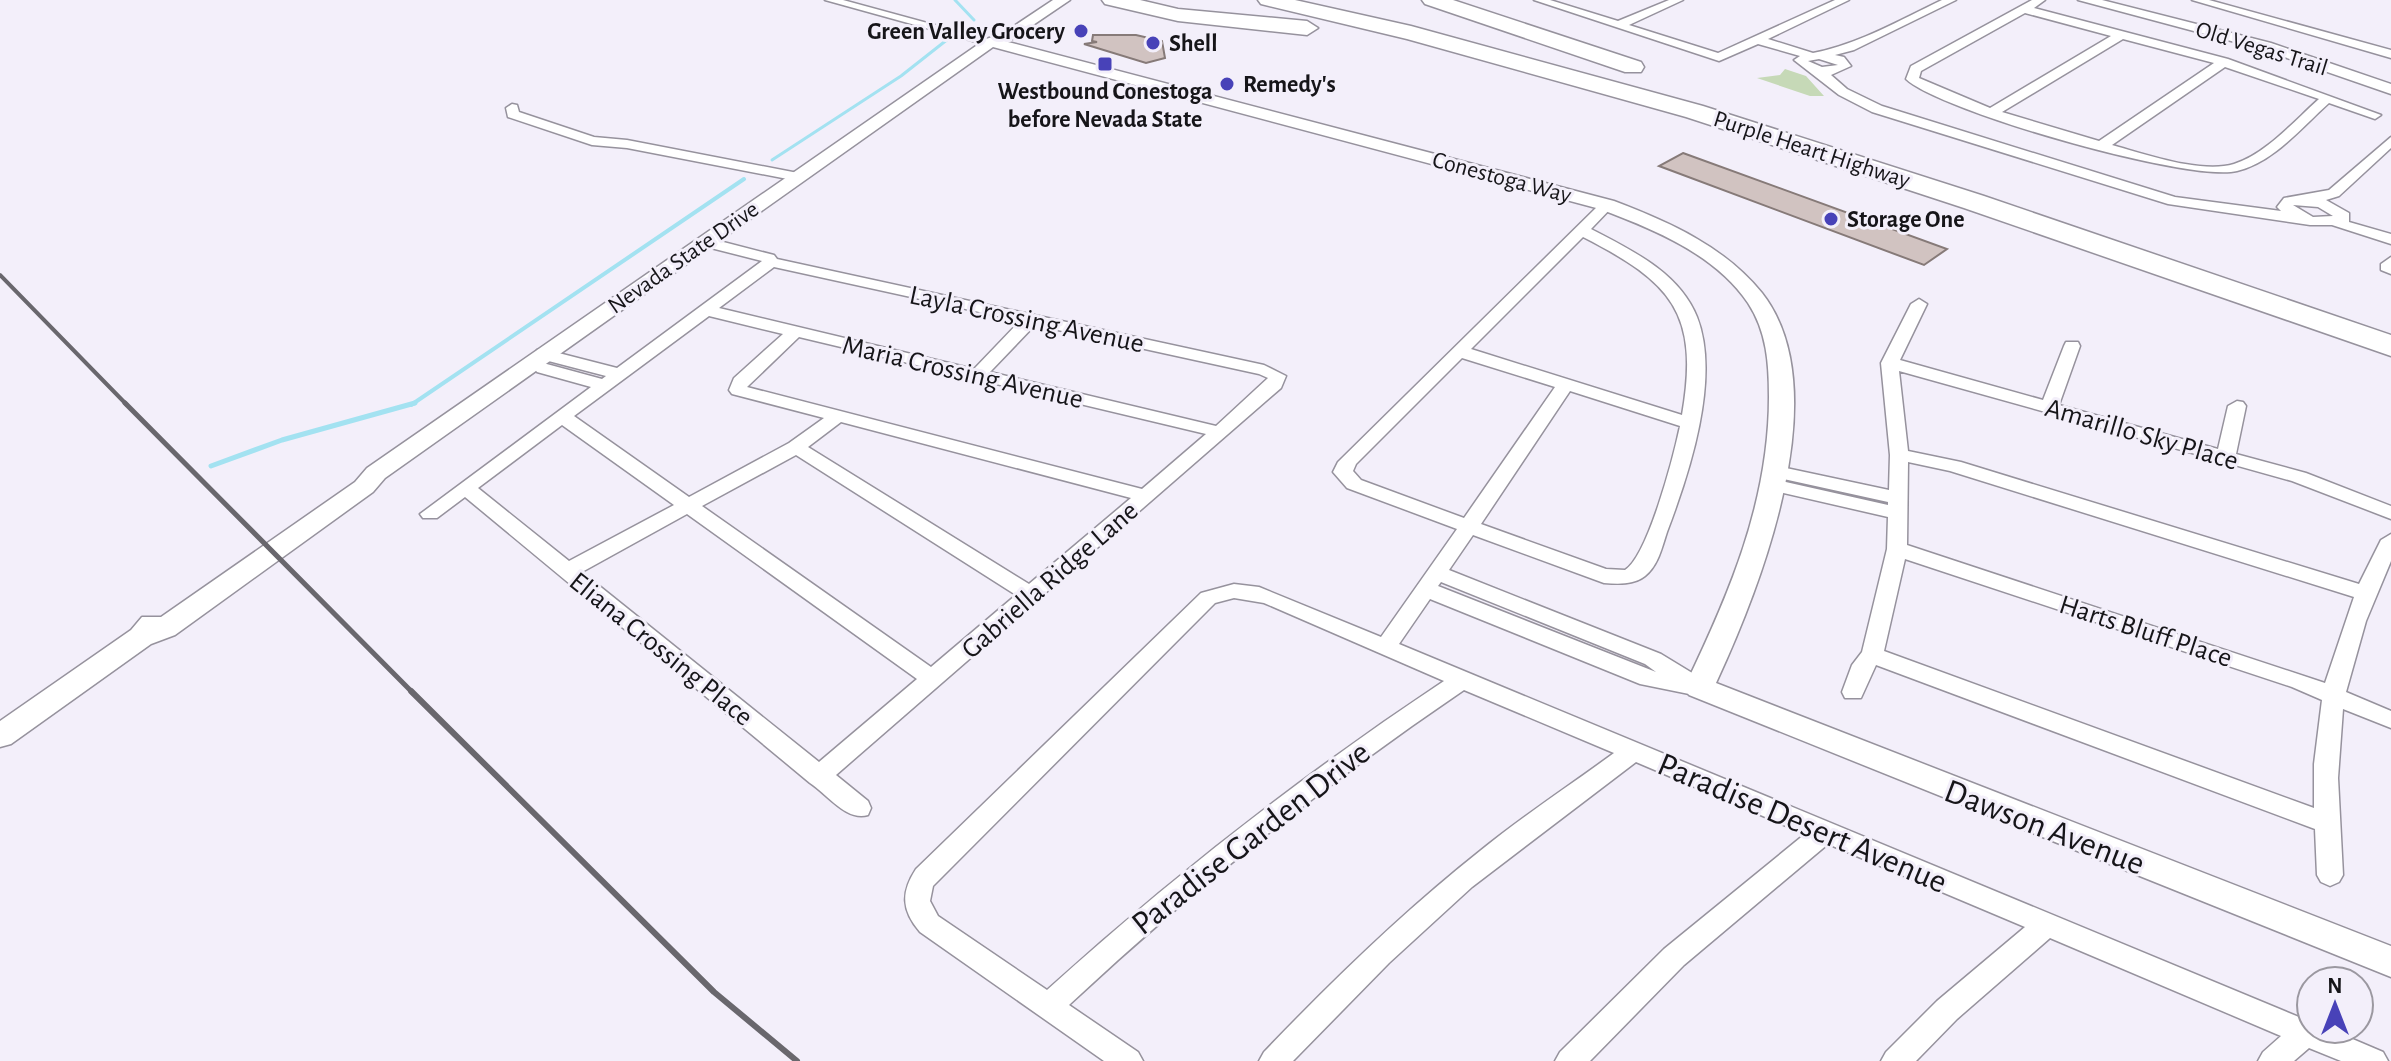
<svg xmlns="http://www.w3.org/2000/svg" width="2391" height="1061" viewBox="0 0 2391 1061" font-family="'Alegreya Sans',sans-serif">
<style>
.green{fill:#c6d9b7}
.lines{fill:none;stroke-linecap:round;stroke-linejoin:round}
.stream-far2{stroke:#a3e2f1;stroke-width:3}
.stream-far1{stroke:#a3e2f1;stroke-width:4}
.stream{stroke:#a3e2f1;stroke-width:5}
.building{fill:#d1c3c1;stroke:#867a78;stroke-width:2}
.minor-casing{stroke:#96929d;stroke-width:3}
.tertiary-casing{stroke:#96929d;stroke-width:3}
.motorway-casing{stroke:#96929d;stroke-width:3}
.minor{fill:#fff;fill-rule:evenodd}
.tertiary{fill:#fff;fill-rule:evenodd}
.motorway{fill:#fff;fill-rule:evenodd}
.rail-far2{stroke:#69676d;stroke-width:4}
.rail-far1{stroke:#69676d;stroke-width:5}
.rail{stroke:#69676d;stroke-width:6}
.poi-dot{fill:#4842b8;stroke:#f3effa;stroke-width:3}
.labels{text-anchor:middle;stroke-width:6;stroke-linejoin:round;paint-order:stroke}
.far-poi-label{font-size:24px;font-weight:bold;fill:#161519;stroke:#f3effa;text-anchor:start}
.far-street-label{font-size:24px;fill:#161519;stroke:#f3effa}
.street-label{font-size:28px;fill:#161519;stroke:#f3effa}
.near-street-label{font-size:34px;fill:#161519;stroke:#f3effa}
</style>
<rect width="100%" height="100%" fill="#f3effa"/>
<polygon class="green" points="1785,69 1806,76 1824,96 1810,96 1757,78 1780,75"/>
<g class="lines">
<g class="stream-far2">
<polyline points="955,0 974,20"/>
<polyline points="772,160 901,76 948,39"/>
</g>
<polyline class="stream-far1" points="411,405 744,179"/>
<polyline class="stream" points="211,466 282,440 415,403"/>
</g>
<g class="building">
<polygon points="1093,35 1136,35 1162,41 1165,58 1146,63 1084,44 1097,42 1092,41"/>
<polygon points="1683,153 1947,249 1924,265 1659,166"/>
</g>
<g class="lines">
<g class="minor-casing">
<g id="minor">
<polygon points="825,0 843,0 997,42 991,46"/>
<path d="M1534 0H1550L1618 21 1669 0H1683L1629 25 1718 53 1835 0H1849L1768 39 1813 53C1859 44 1900 20 1942 0H1956L1854 50 1835 55 1844 57 1851 66 1831 75 1847 89 1882 106 2175 197 2281 211 2277 207 2284 198 2329 190 2391 137V148L2339 196 2326 200 2349 213V222L2391 234V244L2332 225H2310L2168 204 1872 112 1839 95 1794 60 1800 56 1758 44 1719 61ZM1819 59 1838 65 1822 67 1808 61ZM2293 205 2318 207 2333 216 2313 217Z"/>
<path d="M2032 0H2045L2034 8 2228 59 2381 115 2375 119 2329 103C2302 127 2273 163 2237 171 2191 183 1939 111 1906 79L1911 66ZM2025 13 2111 36 1990 108 1919 78 1921 71ZM2123 39 2214 63 2099 141 2002 112ZM2225 67 2319 99C2294 121 2266 154 2234 164 2201 174 2145 154 2112 145Z"/>
<polygon points="2192,0 2209,0 2391,50 2391,58"/>
<polygon points="512,104 517,105 519,112 594,137 627,140 798,173 805,177 798,181 627,148 592,145 508,117 506,108"/>
<path d="M1607 201 1614 205 1591 229C1631 250 1679 272 1697 317 1721 378 1689 474 1667 532 1662 547 1658 566 1645 576 1634 585 1618 584 1604 583L1473 535 1449 570 1661 654 1707 682 1710 688 1707 694 1699 696 1640 684 1430 599 1399 644 2311 1022V1029H2329L2383 1052 2388 1061H2341L2309 1048 2294 1061H2258L2263 1052 2281 1036 2050 938 1957 1019 1916 1061H1881L1886 1052 1937 1001 2025 927 1828 844 1684 965 1590 1061H1555L1560 1052 1664 949 1805 834 1636 762 1472 887 1389 963 1293 1061H1259L1264 1052C1332 981 1403 912 1480 851 1523 816 1569 786 1614 753L1464 690C1324 785 1193 889 1069 1005L1138 1052 1143 1061H1104L920 932C901 910 901 892 916 869L1201 593 1234 584 1259 587 1381 637 1457 529 1347 488 1333 472 1338 462 1602 202ZM1583 237C1671 282 1700 312 1682 415L1471 349ZM1462 358 1555 387 1464 518 1361 480 1353 471 1356 464ZM1570 391 1680 426C1674 455 1648 556 1625 570L1606 569 1481 524ZM1441 582 1645 664 1656 672 1438 586ZM1234 598 1264 603 1444 681C1304 774 1172 877 1047 990L938 916 930 901 933 886 1215 603Z"/>
<path d="M704 237 774 255 777 259 1264 365 1286 376 1281 388 836 775 868 801 871 808 868 815C847 822 827 794 810 783L465 497 437 518H423L420 514 591 387 537 372 534 368 537 364 543 363 602 379 606 376 537 358V350L543 349 617 368 762 261 699 245 696 242ZM774 267 1020 321 974 369 719 308ZM709 316 783 334 734 378 729 390 732 394 824 418 789 443 689 497 574 416ZM1035 325 1259 374 1268 378 1216 426 990 372ZM799 337 1206 434 1142 489 747 387ZM841 422 1131 498 1029 584 808 447ZM562 425 674 505 569 561 478 488ZM796 455 1016 595 931 667 702 506ZM687 514 917 679 819 762 582 572Z"/>
<polygon points="2391,257 2391,274 2381,270 2381,264"/>
<path d="M1919 299 1927 304 1900 360 2043 400 2064 346 2066 342H2078L2080 346 2059 405 2218 449 2228 406 2237 401 2243 402 2246 406 2236 454 2306 473 2391 506V519L2292 481 1899 371 1908 451 1961 462 2359 584 2381 540 2391 534V561L2366 621 2346 692 2391 711V728L2343 709 2338 778 2343 875 2339 882 2330 886 2321 882 2317 875 2315 829 1876 665 1861 698H1845L1842 692 1852 665 1862 652 1887 549 1888 517 1766 489 1763 485 1773 479 1888 505V502L1779 478 1776 474 1786 468 1889 490 1890 455 1881 363 1911 304ZM1908 462 1950 471 2354 597 2325 683 1907 545ZM1905 559 2292 687 2322 700 2314 764V808L1884 651Z"/>
</g>
</g>
<g class="tertiary-casing">
<g id="tertiary">
<path d="M1053 0H1070L1008 42 1614 201C1669 222 1724 246 1762 293 1838 390 1761 586 1716 683L2391 946V977L1689 695 1684 688C1729 595 1769 502 1769 397 1769 364 1767 332 1748 303 1715 254 1653 229 1600 209L993 47 385 478 373 492 175 635 151 644 11 744 0 747V721L131 630 142 617H161L355 482 367 468 986 39 1002 34Z"/>
<polygon points="2078,0 2102,0 2271,43 2391,84 2391,94 2261,49"/>
</g>
</g>
<g class="motorway-casing">
<g id="motorway">
<polygon points="1102,0 1140,0 1178,9 1307,21 1318,28 1307,35 1178,21 1105,4"/>
<polygon points="1258,0 1295,0 1411,26 1703,106 1984,196 2391,335 2391,356 1964,208 1686,117 1407,39 1261,4"/>
<polygon points="1422,0 1453,0 1641,62 1644,67 1641,72 1625,72 1425,4"/>
</g>
</g>
<use href="#minor" class="minor"/>
<use href="#tertiary" class="tertiary"/>
<use href="#motorway" class="motorway"/>
<polyline class="rail-far2" points="0,275 127,405"/>
<polyline class="rail-far1" points="125,403 413,693"/>
<polyline class="rail" points="411,691 714,992 797,1061"/>
</g>
<g class="poi-dot">
<circle cx="1081" cy="31" r="8"/>
<circle cx="1153" cy="43" r="8"/>
<rect x="1097" y="56" width="16" height="16" rx="4"/>
<circle cx="1227" cy="84" r="8"/>
<circle cx="1831" cy="219" r="8"/>
</g>
<g class="labels">
<g class="far-poi-label">
<text x="1065" y="39" text-anchor="end">Green Valley Grocery</text>
<text x="1169" y="51">Shell</text>
<text x="1243" y="92">Remedy's</text>
<text x="1105" y="99" text-anchor="middle">Westbound Conestoga<tspan x="1105" dy="28">before Nevada State</tspan></text>
<text x="1847" y="227">Storage One</text>
</g>
<g class="far-street-label">
<text transform="translate(2262 48) rotate(17)" y="8">Old Vegas Trail</text>
<text transform="translate(1812 149) rotate(18)" y="8">Purple Heart Highway</text>
<text transform="translate(1502 177) rotate(15)" y="8">Conestoga Way</text>
<text transform="translate(683 257) rotate(-35)" y="8">Nevada State Drive</text>
</g>
<g class="street-label">
<text transform="translate(1027 318) rotate(12)" y="10">Layla Crossing Avenue</text>
<text transform="translate(963 371) rotate(13)" y="10">Maria Crossing Avenue</text>
<text transform="translate(2142 433) rotate(16)" y="10">Amarillo Sky Place</text>
<text transform="translate(1049 579) rotate(-41)" y="10">Gabriella Ridge Lane</text>
<text transform="translate(2146 630) rotate(18)" y="10">Harts Bluff Place</text>
<text transform="translate(662 648) rotate(39)" y="10">Eliana Crossing Place</text>
</g>
<g class="near-street-label">
<text transform="translate(1803 822) rotate(23)" y="12">Paradise Desert Avenue</text>
<text transform="translate(2045 826) rotate(21)" y="12">Dawson Avenue</text>
<text transform="translate(1250 837) rotate(-38)" y="12">Paradise Garden Drive</text>
</g>
</g>
<g transform="translate(2335 1005)"><circle r="38" fill="#f3effa" stroke="#9b98a0" stroke-width="2"/>
<path d="M0-6L14 30L0 20L-14 30Z" fill="#4842b8"/>
<text y="-12" font-size="22" font-weight="bold" text-anchor="middle" fill="#161519">N</text>
</g>
</svg>
